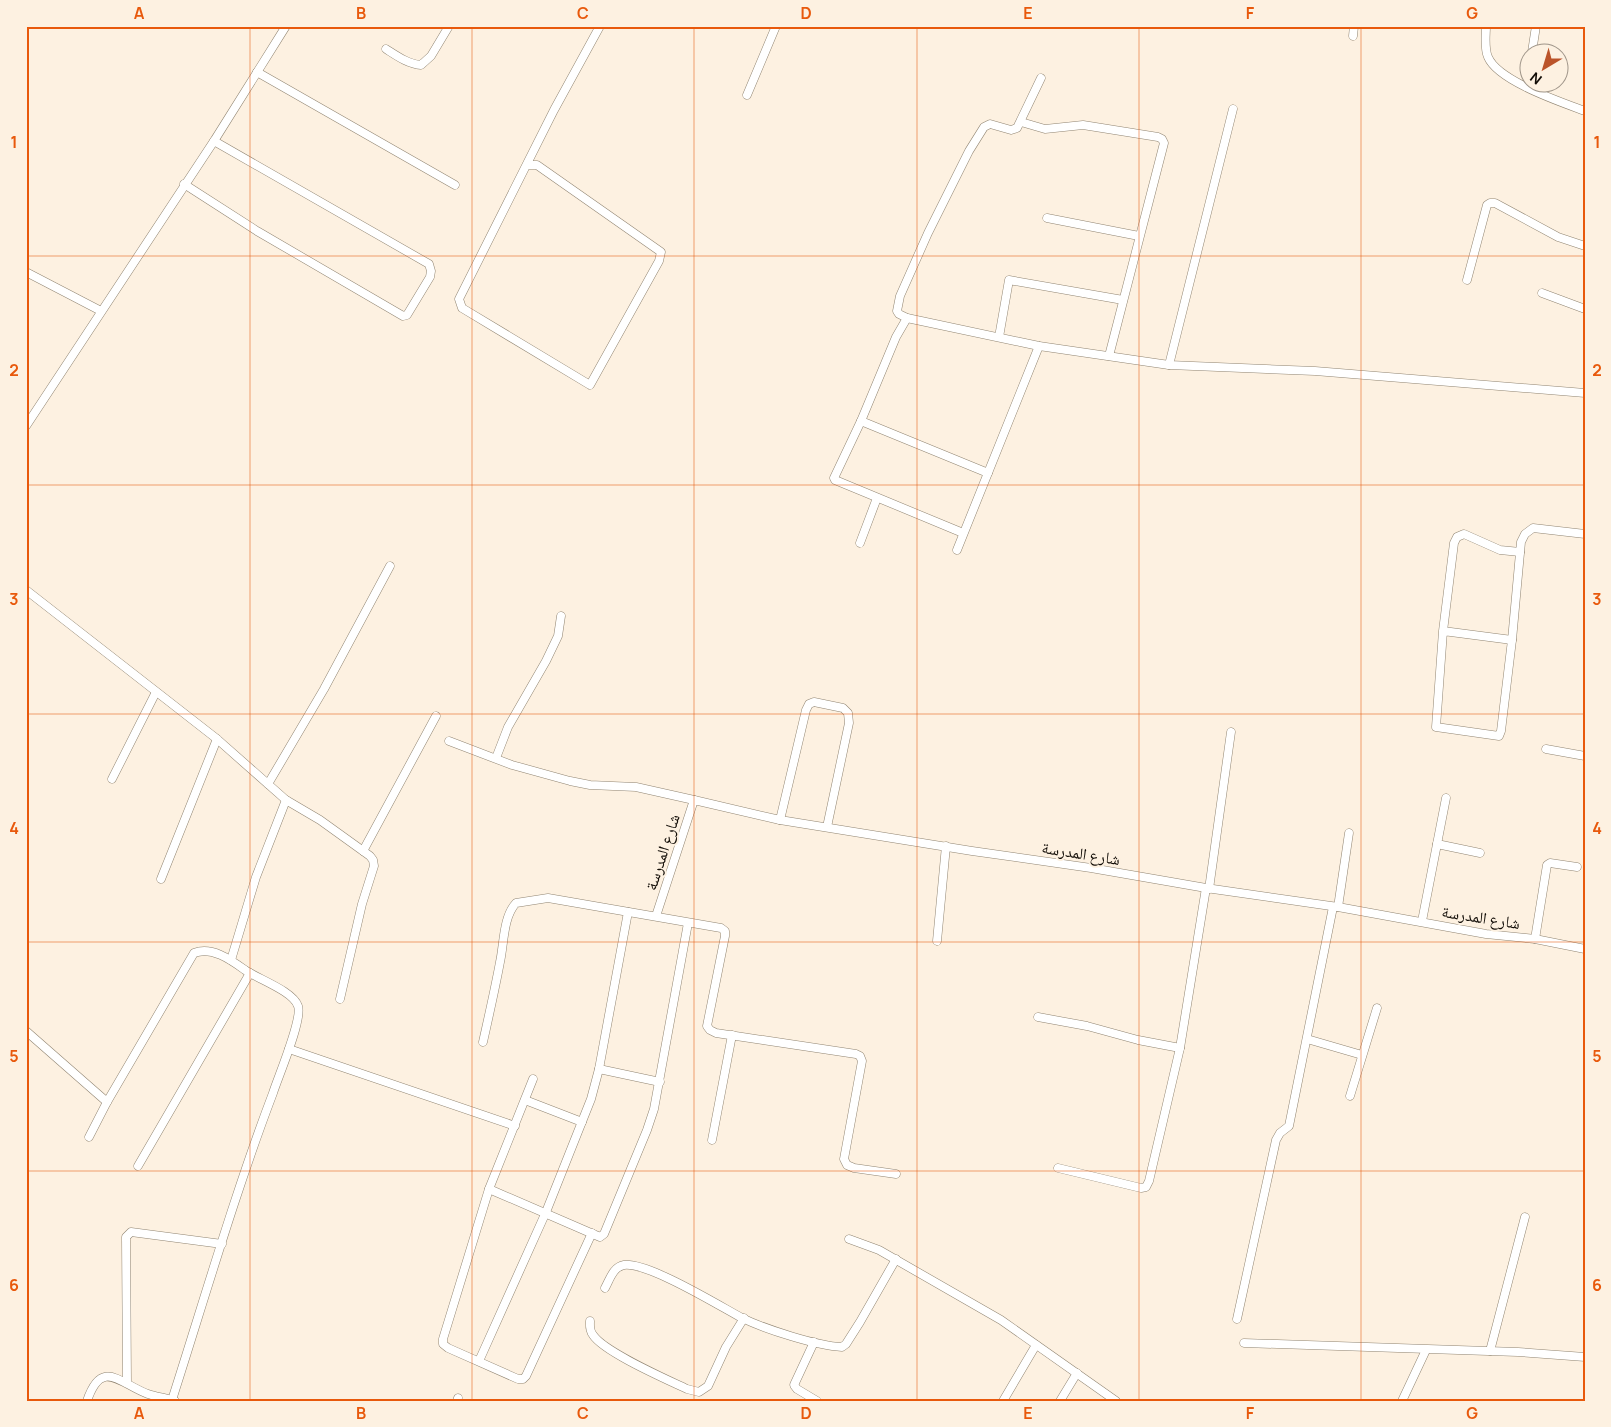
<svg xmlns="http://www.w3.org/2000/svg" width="1611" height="1427" viewBox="0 0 1611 1427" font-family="Manrope,'Noto Naskh Arabic',sans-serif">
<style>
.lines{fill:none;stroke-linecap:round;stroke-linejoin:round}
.street-casing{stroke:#918572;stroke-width:9}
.street{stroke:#fff;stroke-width:8}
.grid{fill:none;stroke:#e8590c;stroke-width:1;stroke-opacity:0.55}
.labels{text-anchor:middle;stroke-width:4;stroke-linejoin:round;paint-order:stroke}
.street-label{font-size:16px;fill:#110c06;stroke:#fdf1e1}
.neatline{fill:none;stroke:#e8590c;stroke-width:2}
.grid-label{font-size:16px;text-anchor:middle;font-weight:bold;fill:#e8590c}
</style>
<rect width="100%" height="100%" fill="#fdf1e1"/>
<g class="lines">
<g class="street-casing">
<g id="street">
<path d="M1486 26C1486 35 1484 48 1488 57 1498 81 1561 102 1585 111"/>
<polyline points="1353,36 1354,26"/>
<path d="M386 49C397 56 408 64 421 65L431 56 449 26"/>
<polyline points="1532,52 1536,26"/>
<polyline points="257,72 455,185"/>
<polyline points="1041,78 1017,128 1011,130 990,124 984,127 969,151 928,233 900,296 897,311 899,314 907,318 1039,346 1169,365 1315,371 1585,393"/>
<polyline points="1527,87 1528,77"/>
<polyline points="747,95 776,26"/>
<polyline points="1021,122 1045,129 1083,125 1158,137 1162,139 1164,143 1109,356"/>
<polyline points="527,165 537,165 661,252 659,261 590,385 462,308 459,299 554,110 600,26"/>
<polyline points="184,184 257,231 403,316 407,315 430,277 431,271 429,264 214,141"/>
<polyline points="1047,218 1139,236"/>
<polyline points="26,272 101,311"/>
<polyline points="1467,280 1487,205 1490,203 1495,203 1558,237 1585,246"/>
<polyline points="1542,293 1585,309"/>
<polyline points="907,318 896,337 861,421 834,478 835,480 963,533"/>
<polyline points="999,337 1009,280 1123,300"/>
<polyline points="1169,365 1233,109"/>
<polyline points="861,421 988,473"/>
<polyline points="26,426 214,141 286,26"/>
<polyline points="860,543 877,498"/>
<polyline points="957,550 1039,346"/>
<polyline points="26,590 217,739 286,800 320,820 370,856 373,860 374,866 362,904 340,999"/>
<polyline points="1443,631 1512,640 1501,731 1499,736 1436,727 1443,631 1454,543 1457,537 1464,534 1500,550 1520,552"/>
<polyline points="1512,640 1521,542 1525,534 1533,528 1585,534"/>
<polyline points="449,741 512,765 570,781 590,785 636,787 694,800"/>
<polyline points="1546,749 1585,756"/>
<polyline points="496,758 508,727 546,661 558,636 561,616"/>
<polyline points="112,779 156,692"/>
<polyline points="268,784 324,689 390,566"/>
<polyline points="780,820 806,710 809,704 814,702 843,708 848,713 849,723 827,827"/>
<polyline points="1437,844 1480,853"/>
<polyline points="363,851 436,716"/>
<polyline points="161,879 217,739"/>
<polyline points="1209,889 1231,732"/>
<polyline points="1338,907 1349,833"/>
<polyline points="656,916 694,800 780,820 972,851 1091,868 1206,888 1338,907 1486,934 1535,939 1585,949"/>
<polyline points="1422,921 1446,798"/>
<polyline points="1535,939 1547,865 1550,863 1577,867"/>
<polyline points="937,941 946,846"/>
<polyline points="231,960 256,877 286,800"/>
<polyline points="1038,1017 1087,1026 1138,1040 1180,1048"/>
<polyline points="26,1031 107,1102"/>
<polyline points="1307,1039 1362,1055"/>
<path d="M483 1042C489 1015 495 989 500 962 504 944 503 917 516 903L548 898 721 928 725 931V936L707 1026 710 1030 716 1033 856 1054 860 1056 862 1061 844 1159 847 1165 854 1168 896 1174"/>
<polyline points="289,1049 515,1126"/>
<polyline points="599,1069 660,1082"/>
<polyline points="533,1079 489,1189 443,1339 443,1344 448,1348 518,1379 523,1379 526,1376 592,1233"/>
<polyline points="1350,1096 1377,1008"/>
<polyline points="525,1100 582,1122"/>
<path d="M89 1137 107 1102 194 953C212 946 231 960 245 970 258 979 293 991 298 1006 303 1019 278 1077 273 1093 235 1193 205 1297 172 1400"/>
<polyline points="712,1140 732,1035"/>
<polyline points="138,1166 250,973"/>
<polyline points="1058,1168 1141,1188 1146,1187 1149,1181 1180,1048 1206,888"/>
<polyline points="489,1189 600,1237 604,1234 647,1130 654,1109 688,923"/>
<polyline points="849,1239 879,1250 1001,1320 1116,1401"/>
<path d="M605 1288C610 1279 613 1267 624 1265 648 1262 718 1305 742 1318 765 1329 817 1346 842 1347L846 1344 860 1322 896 1259"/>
<polyline points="1237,1319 1276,1140 1280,1133 1289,1126 1333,907"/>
<path d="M590 1321C590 1326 589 1330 593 1335 604 1352 666 1379 687 1389L699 1392 708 1386 726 1347 744 1318"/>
<polyline points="814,1342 794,1385 797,1389 817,1401"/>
<polyline points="1244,1343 1518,1352 1585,1357"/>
<polyline points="1490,1351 1525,1217"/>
<polyline points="479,1361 546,1212 591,1099 599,1069 628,912"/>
<polyline points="127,1383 126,1237 131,1232 222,1244"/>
<path d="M87 1401C102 1357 120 1384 148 1394 157 1397 166 1398 175 1401"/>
<polyline points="457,1401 458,1398"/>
<polyline points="1003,1401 1036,1345"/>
<polyline points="1060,1401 1077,1373"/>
<polyline points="1402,1401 1426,1350"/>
</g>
</g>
<use href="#street" class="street"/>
</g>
<path class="grid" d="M250 26V1401M472 26V1401M694 26V1401M917 26V1401M1139 26V1401M1361 26V1401M26 256H1585M26 485H1585M26 714H1585M26 942H1585M26 1171H1585"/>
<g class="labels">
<g class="street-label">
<text transform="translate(662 852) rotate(-72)" y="6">شارع المدرسة</text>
<text transform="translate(1081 853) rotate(9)" y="6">شارع المدرسة</text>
<text transform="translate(1481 917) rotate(9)" y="6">شارع المدرسة</text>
</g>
</g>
<rect width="1611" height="1427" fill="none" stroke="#fdf1e1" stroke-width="55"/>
<g transform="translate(1544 68) rotate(218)"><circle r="24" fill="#fdf1e1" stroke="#9f9589"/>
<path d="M0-4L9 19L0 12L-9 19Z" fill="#bb542a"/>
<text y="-8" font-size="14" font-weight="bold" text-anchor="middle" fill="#110c06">N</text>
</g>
<rect x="28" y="28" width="1556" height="1372" class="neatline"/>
<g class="grid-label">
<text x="139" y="19">A</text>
<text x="361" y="19">B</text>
<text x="583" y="19">C</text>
<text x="806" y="19">D</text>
<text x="1028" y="19">E</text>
<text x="1250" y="19">F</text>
<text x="1472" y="19">G</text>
<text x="14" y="148">1</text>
<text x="1597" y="148">1</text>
<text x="14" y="376">2</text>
<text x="1597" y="376">2</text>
<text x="14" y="605">3</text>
<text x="1597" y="605">3</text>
<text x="14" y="834">4</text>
<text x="1597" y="834">4</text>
<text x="14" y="1062">5</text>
<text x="1597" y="1062">5</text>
<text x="14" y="1291">6</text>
<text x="1597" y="1291">6</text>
<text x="139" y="1419">A</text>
<text x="361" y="1419">B</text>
<text x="583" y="1419">C</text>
<text x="806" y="1419">D</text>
<text x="1028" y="1419">E</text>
<text x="1250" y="1419">F</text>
<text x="1472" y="1419">G</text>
</g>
</svg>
